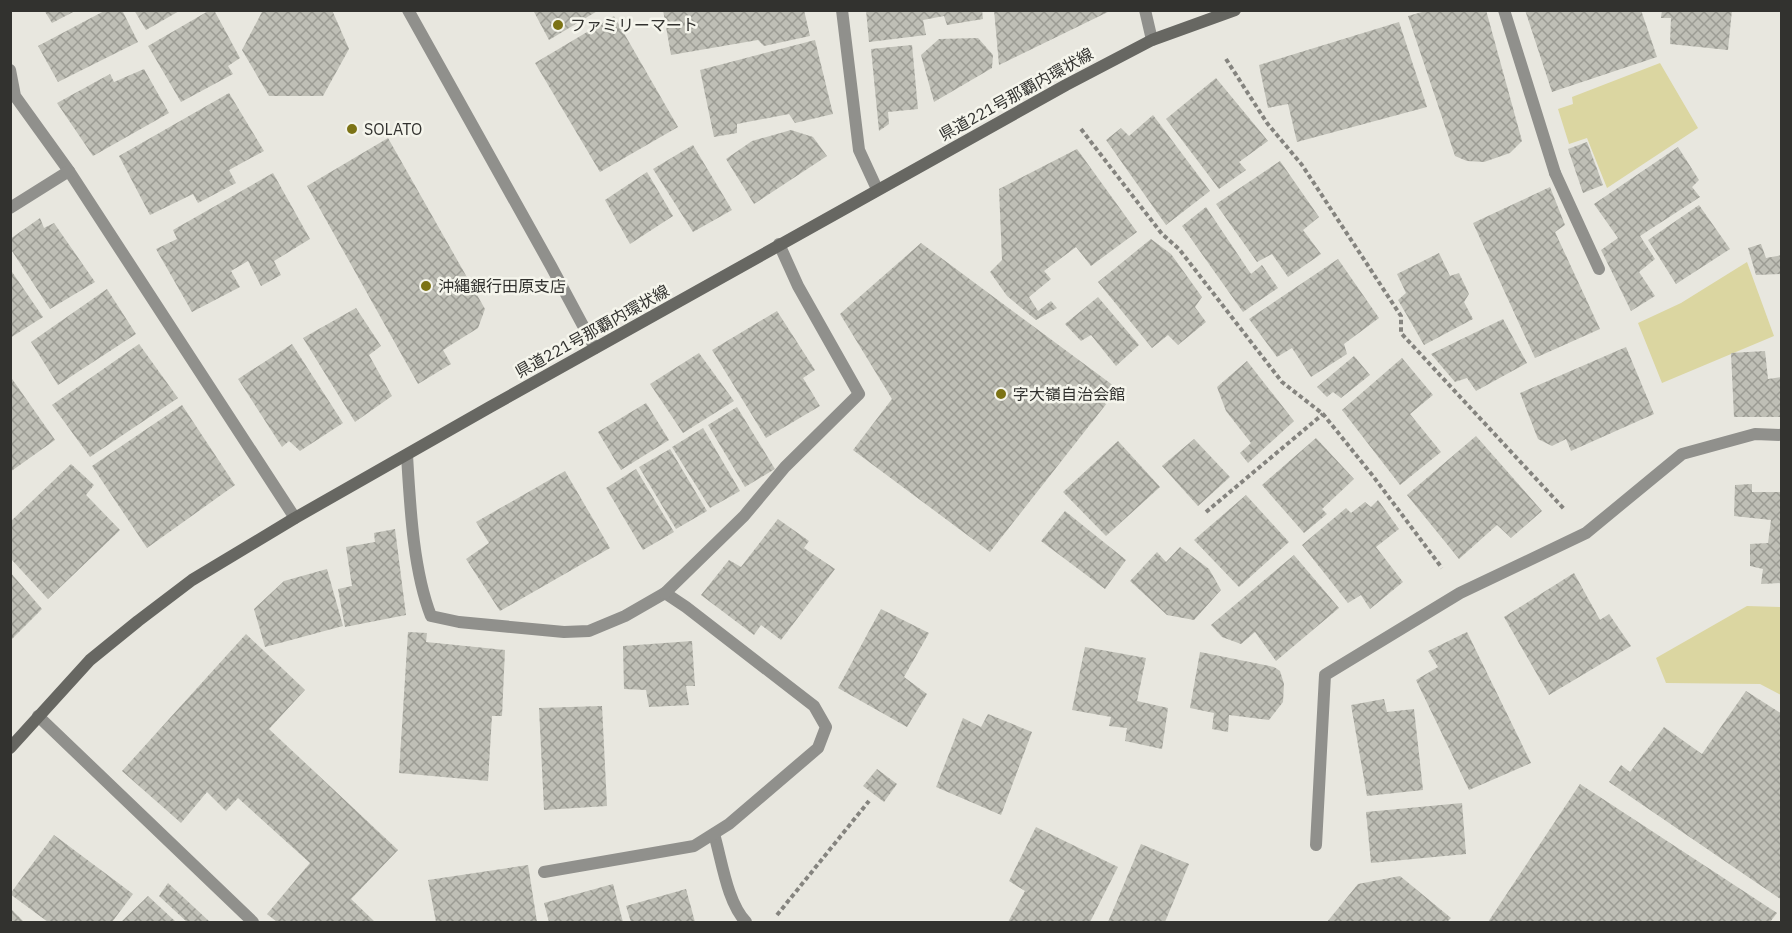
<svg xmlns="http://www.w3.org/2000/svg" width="1792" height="933" viewBox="0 0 1792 933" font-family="'IBM Plex Sans','Noto Sans JP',sans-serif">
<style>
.green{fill:#dbd6a1}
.building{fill:url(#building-cross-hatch)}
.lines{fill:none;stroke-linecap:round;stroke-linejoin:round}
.path{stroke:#85847f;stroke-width:4;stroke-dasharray:4.5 3;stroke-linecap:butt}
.service{stroke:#90908c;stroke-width:12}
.minor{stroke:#90908c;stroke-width:12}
.tertiary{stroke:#90908c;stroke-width:12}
.secondary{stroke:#676762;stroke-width:12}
.poi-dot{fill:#7c7315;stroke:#f5f5ec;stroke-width:2}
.labels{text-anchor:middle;stroke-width:5;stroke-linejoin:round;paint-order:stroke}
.poi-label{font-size:16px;fill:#32322f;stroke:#f5f5ec;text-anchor:start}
.street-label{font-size:16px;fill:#32322f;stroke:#f5f5ec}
</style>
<defs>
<pattern id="building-cross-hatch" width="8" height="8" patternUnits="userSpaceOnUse" patternTransform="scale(1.5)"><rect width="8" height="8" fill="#bfbfb6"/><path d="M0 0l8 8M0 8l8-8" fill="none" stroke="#9c9c94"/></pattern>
</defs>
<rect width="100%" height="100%" fill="#e8e7df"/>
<g class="green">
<polygon points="1660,63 1698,128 1607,188 1587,138 1569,144 1558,109 1573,104 1572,97"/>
<polygon points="1747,262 1774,336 1662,383 1638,323 1681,303"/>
<polygon points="1747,606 1781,607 1781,695 1760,684 1666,683 1656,658"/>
</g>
<g class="building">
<polygon points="44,10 77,10 52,23"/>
<polygon points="106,10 122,10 138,42 58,82 38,46"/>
<polygon points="134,10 181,10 146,30"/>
<polygon points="210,10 214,10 240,58 228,66 233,74 181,102 148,46"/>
<polygon points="263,10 332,10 349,49 323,96 269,96 242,50"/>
<polygon points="533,10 599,10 549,40"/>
<polygon points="663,10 804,10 810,36 764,46 758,40 671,55"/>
<polygon points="866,10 982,10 983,19 947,25 944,16 923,20 926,35 869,42"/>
<polygon points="994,10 1112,10 999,65"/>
<polygon points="1429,10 1486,10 1522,141 1510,153 1484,162 1467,161 1455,156 1408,16"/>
<polygon points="1525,10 1641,10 1657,57 1552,92"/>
<polygon points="1662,10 1732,10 1728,50 1670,44 1671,18 1661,18"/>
<polygon points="614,16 678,127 600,172 535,63"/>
<polygon points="1399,22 1427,107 1297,142 1288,104 1268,108 1259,65"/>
<polygon points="978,38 993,55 992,68 934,102 921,55 939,39"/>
<polygon points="815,40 833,114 795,123 789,114 737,124 737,133 714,137 700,70"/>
<polygon points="912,45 918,109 888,112 889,124 879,131 871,49"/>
<polygon points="144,69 169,113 93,156 57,103 110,74 114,82"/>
<polygon points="1216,78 1268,141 1239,162 1246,170 1219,189 1166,119"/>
<polygon points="229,93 264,151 229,170 236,183 198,203 193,194 150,215 119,156"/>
<polygon points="1153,115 1210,191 1166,225 1106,140 1121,128 1129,136"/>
<polygon points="791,130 813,137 827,156 754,204 726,159 752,141"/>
<polygon points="388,138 485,309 478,328 443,350 451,364 418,384 307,186"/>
<polygon points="1587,142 1603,185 1583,193 1568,149"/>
<polygon points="693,145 732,210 693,232 653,169"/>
<polygon points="1678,147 1699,180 1692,187 1700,197 1640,236 1655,259 1639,272 1655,296 1631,311 1601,250 1618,238 1594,204"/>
<polygon points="1077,149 1137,232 1091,266 1076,247 1044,271 1051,279 1029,297 1038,311 1051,301 1057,308 1036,320 1007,296 990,272 1002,260 999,189"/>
<polygon points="1280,161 1319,217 1303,230 1321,254 1288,277 1272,254 1257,262 1216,204"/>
<polygon points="647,172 673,216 630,244 605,200"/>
<polygon points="273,173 310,239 274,261 281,275 261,286 248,261 231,271 240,287 192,312 156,249 177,239 173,230"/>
<polygon points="1550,187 1565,225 1555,232 1600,329 1535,358 1473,223"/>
<polygon points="1699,205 1730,249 1676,284 1648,240"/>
<polygon points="1206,207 1251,274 1262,265 1278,288 1243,312 1182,226"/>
<polygon points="40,218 44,228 54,223 95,282 50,309 10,248 10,239"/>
<polygon points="1151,239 1171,254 1202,297 1195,307 1206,322 1178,345 1168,335 1152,348 1098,282"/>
<polygon points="921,243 1118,389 990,552 853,450 892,399 840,314"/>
<polygon points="1761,244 1766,258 1782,255 1782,274 1756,275 1748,248"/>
<polygon points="1439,253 1450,276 1459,273 1469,294 1464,302 1473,319 1424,345 1398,300 1406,293 1397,274"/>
<polygon points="1338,259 1379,318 1344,344 1347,354 1311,377 1292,348 1277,357 1249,319"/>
<polygon points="10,269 43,317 10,338"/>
<polygon points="107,289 136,334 58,385 31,342"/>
<polygon points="1098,297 1139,345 1116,366 1091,335 1081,341 1065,324"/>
<polygon points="356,308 381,346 369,355 392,396 355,422 303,338"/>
<polygon points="777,311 815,370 803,378 820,406 766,438 712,350"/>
<polygon points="1503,319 1527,363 1476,391 1467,378 1455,382 1431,354"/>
<polygon points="139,344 178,398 90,457 52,405"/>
<polygon points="292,344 343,423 300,451 289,441 282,447 238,379"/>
<polygon points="1626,347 1654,414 1571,451 1566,439 1552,446 1538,439 1520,393"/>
<polygon points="1765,351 1768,379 1782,377 1782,417 1734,417 1731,353"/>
<polygon points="699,353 734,401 683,433 650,384"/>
<polygon points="1354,356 1370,375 1341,398 1333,392 1327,397 1317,387"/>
<polygon points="1402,358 1433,395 1410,414 1441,452 1400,485 1342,410"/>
<polygon points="1247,361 1294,421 1248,463 1240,453 1251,443 1226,411 1217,387"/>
<polygon points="10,376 55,440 10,472"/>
<polygon points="646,403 669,440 621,470 598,432"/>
<polygon points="182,405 235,485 147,548 92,466"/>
<polygon points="737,407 775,469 745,487 708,425"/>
<polygon points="703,428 740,491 710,508 672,447"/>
<polygon points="1476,436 1542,511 1511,538 1497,525 1459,559 1407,495"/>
<polygon points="1316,438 1354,479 1322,509 1327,514 1304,533 1262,485"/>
<polygon points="1194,439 1230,477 1198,506 1162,466"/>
<polygon points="1118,441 1160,487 1106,536 1063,492"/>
<polygon points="670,449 707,511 676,529 639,467"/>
<polygon points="71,464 94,485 86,495 120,530 48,599 10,558 10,522"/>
<polygon points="636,469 674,532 643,550 606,488"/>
<polygon points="565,471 610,548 500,611 466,559 489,543 476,522"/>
<polygon points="1752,484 1752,492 1782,492 1782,583 1761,584 1763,569 1750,566 1750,544 1768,543 1771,520 1734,516 1735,485"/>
<polygon points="1246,495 1289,542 1239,587 1194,540"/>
<polygon points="1378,500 1399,529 1376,547 1403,582 1370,609 1361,595 1348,603 1302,545 1346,508 1351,513 1365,502 1371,507"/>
<polygon points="1065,511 1126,560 1105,589 1041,541"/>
<polygon points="778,519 809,541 804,548 835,569 781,640 761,625 754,635 701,595 729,560 741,567"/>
<polygon points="395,529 406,615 345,627 338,589 352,586 346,547 375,542 374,533"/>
<polygon points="1180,547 1209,569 1221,590 1194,620 1167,615 1130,581 1157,552 1166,562"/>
<polygon points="1294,555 1339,608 1276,661 1255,632 1241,644 1222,637 1211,625"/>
<polygon points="327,569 343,626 265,647 254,609 284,581"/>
<polygon points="10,572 42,609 10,641"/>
<polygon points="1574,573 1600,620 1609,614 1631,646 1549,695 1504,617"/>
<polygon points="881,609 929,633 904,677 927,694 907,727 838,688"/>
<polygon points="408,632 427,633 426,642 505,650 502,716 492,716 488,781 399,773"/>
<polygon points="1467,632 1531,763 1469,790 1416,680 1438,667 1428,651"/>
<polygon points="246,634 305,690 269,729 398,850 351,899 375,922 277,922 267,914 310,863 238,798 226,811 207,792 181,823 122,771"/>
<polygon points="692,641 695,686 686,686 689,705 649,707 646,690 624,689 623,646"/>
<polygon points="1085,647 1146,658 1137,701 1168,708 1162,749 1125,741 1127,728 1109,726 1111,717 1072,710"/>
<polygon points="1200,652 1274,667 1280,671 1284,684 1283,702 1269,720 1229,715 1228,732 1212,729 1214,713 1190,708"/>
<polygon points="1746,691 1782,714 1782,900 1609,782 1621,765 1630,772 1664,727 1702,754"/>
<polygon points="1384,699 1387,712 1414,709 1423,790 1367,796 1351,705"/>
<polygon points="602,706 607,806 544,810 539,708"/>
<polygon points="988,714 1032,732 1001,815 936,787 963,718 981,727"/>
<polygon points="877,769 897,784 884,802 863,786"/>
<polygon points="1580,784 1777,913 1770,922 1488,922"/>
<polygon points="1462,803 1466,854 1371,863 1366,812"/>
<polygon points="1036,827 1118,867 1090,922 1008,922 1025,891 1009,881"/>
<polygon points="54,835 133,894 112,922 48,922 10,894"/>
<polygon points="1141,844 1189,864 1165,922 1108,922"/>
<polygon points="528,865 537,922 436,922 428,880"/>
<polygon points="1400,876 1451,918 1447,922 1327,922 1358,884"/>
<polygon points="168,883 210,922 187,922 159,896"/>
<polygon points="613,884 623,922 549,922 544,903"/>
<polygon points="686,889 695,922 631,922 626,906"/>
<polygon points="148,896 176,922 121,922"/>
<polygon points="10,908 24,922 10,922"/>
</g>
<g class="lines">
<g class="path">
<polyline points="1226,59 1267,123 1302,165 1401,316 1401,333 1565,510"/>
<polyline points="1081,129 1162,234 1179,249 1282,382 1323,414 1373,476 1442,568"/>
<polyline points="1206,512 1323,414"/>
<polyline points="777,915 869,801"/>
</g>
<g class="service">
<polyline points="1555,173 1599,269"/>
<path d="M714 834C722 861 727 902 746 922"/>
</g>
<g class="minor">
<polyline points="842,10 859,150 877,189"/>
<polyline points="1145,10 1152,40"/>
<polyline points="1504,10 1555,173"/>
<polyline points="10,70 15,96 69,171 295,518"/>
<polyline points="10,208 69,171"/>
<path d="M407 455C410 505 413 570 431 616L459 622 564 632 589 631 625 616 665 593 686 607 814 706 826 727 818 748 729 824 694 846 544 872"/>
<polyline points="665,593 744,516 785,467 859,394 798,286 779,244"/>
<polyline points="38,716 253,922"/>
<polyline points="1316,845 1325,675 1460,593 1586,533 1682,454 1755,434 1782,435"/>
</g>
<polyline class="tertiary" points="408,10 551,266 595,348"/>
<polyline class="secondary" points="10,748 90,660 138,621 192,580 295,518 490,407 1066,85 1152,40 1235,10"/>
</g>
<g class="poi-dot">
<circle cx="558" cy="25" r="6"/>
<circle cx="352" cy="129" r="6"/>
<circle cx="426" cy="286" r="6"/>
<circle cx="1001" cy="394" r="6"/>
</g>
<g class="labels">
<g class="poi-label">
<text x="570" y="31">ファミリーマート</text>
<text x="364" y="135">SOLATO</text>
<text x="438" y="292">沖縄銀行田原支店</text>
<text x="1013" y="400">字大嶺自治会館</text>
</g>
<g class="street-label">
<text transform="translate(1016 94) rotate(-29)" y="6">県道221号那覇内環状線</text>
<text transform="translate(592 331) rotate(-29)" y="6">県道221号那覇内環状線</text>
</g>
</g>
<rect width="1792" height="933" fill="none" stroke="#32322f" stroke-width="24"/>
</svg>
